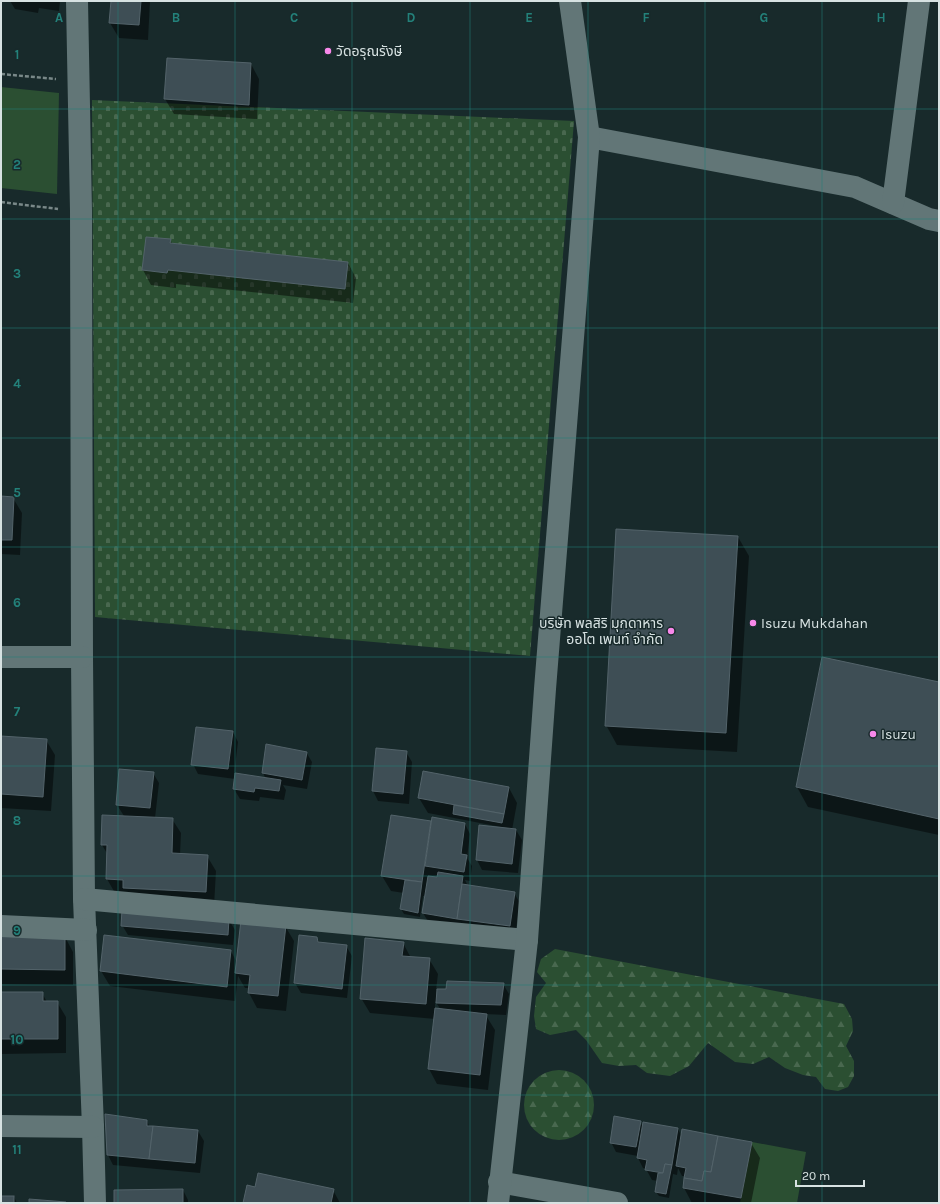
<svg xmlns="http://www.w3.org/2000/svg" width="940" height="1204" viewBox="0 0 940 1204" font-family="Karla,'Noto Sans Thai',sans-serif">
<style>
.grass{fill:#2b4f32}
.forest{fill:url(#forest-firs)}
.cemetery{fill:url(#cemetery-stones)}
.shadow{fill:#0007;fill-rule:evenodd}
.building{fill:#3e4e55;stroke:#53636a}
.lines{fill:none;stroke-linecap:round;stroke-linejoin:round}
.path{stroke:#798888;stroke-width:2.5;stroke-dasharray:4 2;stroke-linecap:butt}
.minor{stroke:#627677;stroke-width:22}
.grid{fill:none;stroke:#23817a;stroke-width:1;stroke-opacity:0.55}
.poi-dot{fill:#f888ea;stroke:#182a2b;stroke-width:1.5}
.labels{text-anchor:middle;stroke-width:3;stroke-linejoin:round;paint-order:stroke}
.poi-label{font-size:14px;fill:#d7e2e2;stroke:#182a2b;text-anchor:start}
.grid-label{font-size:13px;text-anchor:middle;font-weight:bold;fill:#23817a;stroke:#182a2b;stroke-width:3;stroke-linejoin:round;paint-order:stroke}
</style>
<defs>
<pattern id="forest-firs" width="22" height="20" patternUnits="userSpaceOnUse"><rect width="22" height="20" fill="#2b4f32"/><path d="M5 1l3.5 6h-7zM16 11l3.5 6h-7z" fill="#49684f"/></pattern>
<pattern id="cemetery-stones" width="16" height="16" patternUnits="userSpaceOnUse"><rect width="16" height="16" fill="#2b4f32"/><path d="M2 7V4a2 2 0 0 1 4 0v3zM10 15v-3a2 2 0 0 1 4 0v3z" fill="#49684f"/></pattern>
</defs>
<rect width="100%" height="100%" fill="#182a2b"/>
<g class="grass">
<polygon points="1,87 59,93 57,194 1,188"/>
<polygon points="752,1142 806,1152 797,1203 740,1203"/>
</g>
<g class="forest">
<polygon points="555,949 844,1004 852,1019 853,1031 846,1046 854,1061 854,1076 848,1087 838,1091 825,1089 816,1077 803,1075 785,1068 769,1057 753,1064 735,1062 708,1043 689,1066 670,1076 647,1073 636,1065 619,1066 602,1063 586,1040 576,1030 550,1035 536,1029 534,1016 536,997 546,983 537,972 541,959"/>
<circle cx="559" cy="1105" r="35"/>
</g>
<polygon class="cemetery" points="92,100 574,121 530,656 95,617"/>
<g class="shadow">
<polygon points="10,1 60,1 59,11 39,8 38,13 15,9"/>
<polygon points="112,1 150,1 148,40 119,38 110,23"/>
<polygon points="168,59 251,64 259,79 257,119 174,114 165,99"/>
<polygon points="170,240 173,244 348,263 356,278 353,303 176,284 176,288 151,285 143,270"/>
<polygon points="1,497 13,498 22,513 20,555 1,554"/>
<polygon points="738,537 749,556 737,752 617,745 606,725"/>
<polygon points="939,683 939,835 808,807 797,787"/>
<polygon points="233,732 238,742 234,774 266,779 263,773 306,752 312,762 307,789 283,785 286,790 284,800 260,797 259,801 240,799 234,789 235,779 198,774 193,764"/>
<polygon points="1,737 46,740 55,755 51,811 1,808"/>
<polygon points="376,749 406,752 412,762 409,804 378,801 373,791"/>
<polygon points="153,773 159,783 155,818 172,819 181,833 180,855 207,856 216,871 214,906 115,893 107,879 108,855 102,845 124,816 117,805"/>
<polygon points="509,788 517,803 512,830 516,830 522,840 518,873 482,870 477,860 501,827 428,813 419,798"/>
<polygon points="430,822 432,824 465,824 470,834 467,858 472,866 470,881 465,880 468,886 514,893 520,903 515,935 429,923 423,913 426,896 423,896 420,917 404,914 401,909 404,893 391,891 382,876"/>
<polygon points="229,920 235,930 233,945 128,935 122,925"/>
<polygon points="285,926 294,941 286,1011 257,1008 249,993 249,988 245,988 238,976 235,1001 110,986 101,971 231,951 237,963"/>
<polygon points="1,936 65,937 73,952 73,985 1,984"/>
<polygon points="317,938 320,943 346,946 352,956 347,998 301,993 295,983"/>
<path d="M403 943 411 958 429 959 438 974 436 990 503 984 509 994 506 1015 485 1014 495 1030 488 1090 437 1084 429 1069 435 1019 370 1013 361 998ZM435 1001 441 1010 435 1009Z"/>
<polygon points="1,993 42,993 47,1002 57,1002 66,1017 66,1053 1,1054"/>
<polygon points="106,1115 147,1121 150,1128 198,1131 204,1141 200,1173 113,1165 108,1155"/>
<polygon points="640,1122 643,1127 644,1123 678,1129 682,1137 751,1143 760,1158 751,1203 692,1203 684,1188 686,1176 682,1176 678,1168 677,1175 673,1174 669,1198 659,1196 656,1192 658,1181 652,1180 646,1169 643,1168 638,1158 638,1156 616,1152 611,1142"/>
<polygon points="255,1188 333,1190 340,1203 244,1203"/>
<polygon points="183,1190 188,1200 188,1203 115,1203"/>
<polygon points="1,1197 14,1197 17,1203 1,1203"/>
</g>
<g class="building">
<polygon points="111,1 141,1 139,25 109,23"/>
<polygon points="167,58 251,63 249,105 164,99"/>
<polygon points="146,237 171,239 170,243 348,262 345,289 168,270 167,273 142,270"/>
<polygon points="1,496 14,497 12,540 1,540"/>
<polygon points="616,529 738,536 726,733 605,726"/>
<polygon points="822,657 939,682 939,819 796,787"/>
<polygon points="196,727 233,731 228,769 191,765"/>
<polygon points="1,736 47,739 43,797 1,794"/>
<polygon points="266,744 307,752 302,780 262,773"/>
<polygon points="376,748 407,751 403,794 372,791"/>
<polygon points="119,769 154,772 150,808 116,805"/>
<polygon points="423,771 509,787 504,814 418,798"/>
<polygon points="235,773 281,780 279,791 255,788 254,792 233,789"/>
<polygon points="454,805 504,814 502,823 453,814"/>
<polygon points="102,815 173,818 172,853 208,855 206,892 123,888 123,880 106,879 107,845 101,845"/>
<polygon points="391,815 431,821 422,882 381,876"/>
<polygon points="432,817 465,823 461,854 467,855 464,872 425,866"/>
<polygon points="479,825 516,829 512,864 476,860"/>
<polygon points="438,872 463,876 457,919 422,913 428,876 437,877"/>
<polygon points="405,880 422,882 418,913 400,909"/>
<polygon points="462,884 515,892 510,926 457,919"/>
<polygon points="122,910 229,919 228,935 121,926"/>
<polygon points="241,920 286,925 278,996 248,993 250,975 235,973"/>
<polygon points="1,935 65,936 65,970 1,969"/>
<polygon points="104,935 231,950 227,987 100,971"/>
<polygon points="299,935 317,937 318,942 347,945 342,989 294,983"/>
<polygon points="365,938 404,942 402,956 430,958 426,1004 360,999"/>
<polygon points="447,981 504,983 501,1005 436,1003 437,989 446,989"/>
<polygon points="1,992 43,992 43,1001 58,1001 58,1039 1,1039"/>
<polygon points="435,1008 487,1014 480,1075 428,1069"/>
<polygon points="105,1114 147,1120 147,1126 153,1126 149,1159 107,1155"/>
<polygon points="614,1116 641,1121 636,1147 610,1143"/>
<polygon points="643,1122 678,1128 672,1165 665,1164 663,1173 645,1170 647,1160 637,1158"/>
<polygon points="153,1126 198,1130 195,1163 149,1159"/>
<polygon points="682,1129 718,1136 711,1172 704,1171 702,1181 684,1178 686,1168 676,1166"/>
<polygon points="718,1136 752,1142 741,1198 683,1188 684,1178 702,1181 704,1171 711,1172"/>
<polygon points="665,1164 672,1165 666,1194 655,1192 658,1173 663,1173"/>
<polygon points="258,1173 334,1189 331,1203 243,1203 247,1185 255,1187"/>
<polygon points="183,1189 183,1203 114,1203 114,1190"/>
<rect x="1" y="1196" width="13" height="7"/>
<polygon points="29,1199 66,1202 66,1203 29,1203"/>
</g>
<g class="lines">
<g class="path">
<polyline points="1,74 56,79"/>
<polyline points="1,202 58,209"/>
</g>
<g class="minor">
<polyline points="77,1 81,211 82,657 84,899 93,1127 95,1203"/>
<polyline points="589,137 855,187 929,219 939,221"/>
<polyline points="893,203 919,1"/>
<polyline points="1,657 82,657"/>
<polyline points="84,899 527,940"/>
<polyline points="1,926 86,930"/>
<polyline points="1,1126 93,1127"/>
<polyline points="499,1182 617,1203"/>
<polyline points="498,1203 527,940 545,689 589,137 570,1"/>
</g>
</g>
<path class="grid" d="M118 1V1203M235 1V1203M352 1V1203M470 1V1203M588 1V1203M705 1V1203M822 1V1203M1 109H939M1 219H939M1 328H939M1 438H939M1 547H939M1 657H939M1 766H939M1 876H939M1 985H939M1 1095H939"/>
<g class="poi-dot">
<circle cx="328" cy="51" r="4"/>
<circle cx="753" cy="623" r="4"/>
<circle cx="671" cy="631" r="4"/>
<circle cx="873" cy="734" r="4"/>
</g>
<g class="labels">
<g class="poi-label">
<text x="336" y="56">วัดอรุณรังษี</text>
<text x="663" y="628" text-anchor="end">บริษัท พลสิริ มุกดาหาร<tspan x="663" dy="16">ออโต เพนท์ จำกัด</tspan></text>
<text x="761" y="628">Isuzu Mukdahan</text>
<text x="881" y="739">Isuzu</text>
</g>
</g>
<g class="grid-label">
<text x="59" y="22">A</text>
<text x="176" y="22">B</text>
<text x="294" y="22">C</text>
<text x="411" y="22">D</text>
<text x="529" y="22">E</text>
<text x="646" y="22">F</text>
<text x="764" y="22">G</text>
<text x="881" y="22">H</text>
<text x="17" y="59">1</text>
<text x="17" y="169">2</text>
<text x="17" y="278">3</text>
<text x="17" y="388">4</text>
<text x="17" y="497">5</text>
<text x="17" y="607">6</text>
<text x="17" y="716">7</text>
<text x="17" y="825">8</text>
<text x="17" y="935">9</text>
<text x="17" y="1044">10</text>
<text x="17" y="1154">11</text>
</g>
<rect width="940" height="1204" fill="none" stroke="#d7e2e2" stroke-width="4"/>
<path d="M796 1180v6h68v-6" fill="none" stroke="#d7e2e2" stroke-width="2"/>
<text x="802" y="1180" font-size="12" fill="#d7e2e2" stroke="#182a2b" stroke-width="3" paint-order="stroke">20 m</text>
</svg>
